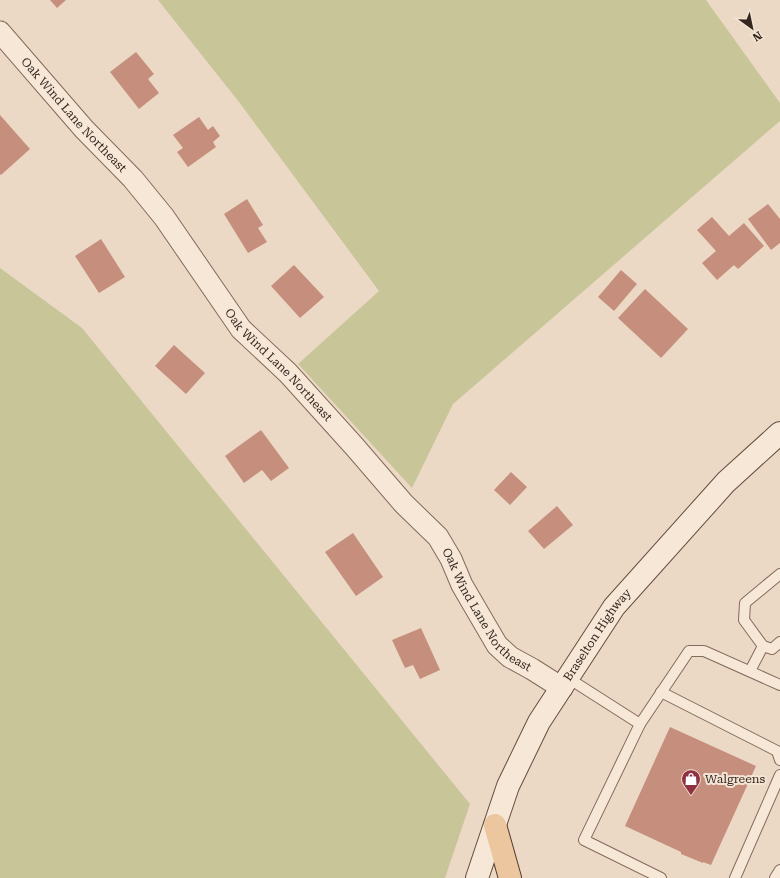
<svg xmlns="http://www.w3.org/2000/svg" width="780" height="878" viewBox="0 0 780 878" font-family="'Roboto Serif',serif">
<style>
.green{fill:#c8c599}
.building{fill:#c68f7d}
.lines{fill:none;stroke-linecap:round;stroke-linejoin:round}
.service-casing{stroke:#846a5c;stroke-width:12}
.minor-casing{stroke:#846a5c;stroke-width:23}
.secondary-casing{stroke:#664c3f;stroke-width:24}
.primary-casing{stroke:#523a30;stroke-width:24}
.service{stroke:#f6e7d7;stroke-width:10}
.minor{stroke:#f6e7d7;stroke-width:21}
.secondary{stroke:#f6e7d7;stroke-width:22}
.primary{stroke:#ebc69f;stroke-width:22}
.labels{text-anchor:middle;stroke-width:4;stroke-linejoin:round;paint-order:stroke}
.street-label{font-size:12px;fill:#35261f;stroke:#f3e4d4}
.poi-label{font-size:12px;fill:#35261f;stroke:#f3e4d4;text-anchor:start}
</style>
<rect width="100%" height="100%" fill="#ebd9c5"/>
<g class="green">
<polygon points="158,0 706,0 780,103 780,121 453,404 412,488 298,364 379,291 239,102"/>
<polygon points="0,268 82,328 470,804 445,878 0,878"/>
</g>
<g class="building">
<polygon points="50,0 66,0 57,8"/>
<polygon points="136,52 154,74 148,79 159,93 139,109 110,72"/>
<polygon points="0,115 30,149 1,175 0,174"/>
<polygon points="199,117 208,130 213,126 220,136 213,142 216,147 188,167 177,152 183,148 173,135"/>
<polygon points="247,199 263,225 258,228 267,242 248,253 224,214"/>
<polygon points="768,204 780,219 780,243 771,250 748,219"/>
<polygon points="712,217 729,236 744,223 764,246 738,269 734,265 717,280 702,263 716,251 697,230"/>
<polygon points="101,239 125,277 99,293 75,256"/>
<polygon points="294,265 324,297 300,318 271,286"/>
<polygon points="621,270 637,284 614,311 598,297"/>
<polygon points="645,289 688,329 661,358 618,318"/>
<polygon points="174,345 205,373 186,394 155,366"/>
<polygon points="261,430 289,468 271,481 262,470 244,483 225,456"/>
<polygon points="511,472 527,487 510,505 494,490"/>
<polygon points="557,506 573,525 544,549 528,531"/>
<polygon points="353,533 383,577 356,596 325,552"/>
<polygon points="421,628 440,670 420,679 413,665 405,668 392,640"/>
<polygon points="670,727 756,766 711,865 703,862 703,863 681,854 681,852 625,826"/>
</g>
<g class="lines">
<g class="service-casing">
<g id="service">
<polyline points="780,574 745,603 744,620 763,646 772,649 780,642"/>
<polyline points="750,671 763,646"/>
<polyline points="568,678 640,724 584,840 661,878"/>
<polyline points="661,692 777,751 780,760"/>
<polyline points="640,724 689,651 704,651 780,685"/>
<polyline points="735,878 780,775"/>
<polyline points="775,878 780,870"/>
</g>
</g>
<g class="minor-casing">
<g id="minor">
<path id="s1" d="M0 32 84 129 133 179 164 217 241 329 288 373 354 446 404 504 438 537 451 559 462 585 497 645 510 657 532 669 562 688"/>
</g>
</g>
<g class="secondary-casing">
<g id="secondary">
<path id="s2" d="M477 878 508 786 539 722 614 607 726 482 780 433"/>
</g>
</g>
<g class="primary-casing">
<polyline id="primary" points="495,825 510,878"/>
</g>
<use href="#service" class="service"/>
<use href="#minor" class="minor"/>
<use href="#secondary" class="secondary"/>
<use href="#primary" class="primary"/>
</g>
<defs>
<g id="shop-pin" transform="scale(1)"><path d="M0 17L-7.5 6A9.5 9.5 0 1 1 7.5 6Z" fill="#8f3142" stroke="#f3e4d4"/><path d="M-5-2.5h2.3a2.7 3.5 0 0 1 5.4 0H5L5.5 6h-11ZM-1.5-2.5h3a1.5 2.3 0 0 0-3 0Z" fill="#fff"/></g>
</defs>
<g fill-rule="evenodd">
<use href="#shop-pin" x="691" y="779"/>
</g>
<g class="labels">
<g class="street-label">
<text dy="4" stroke="none"><textPath href="#s1" startOffset="111">Oak Wind Lane Northeast</textPath></text>
<text dy="4" stroke="none"><textPath href="#s1" startOffset="435">Oak Wind Lane Northeast</textPath></text>
<text dy="4" stroke="none"><textPath href="#s1" startOffset="759">Oak Wind Lane Northeast</textPath></text>
<text dy="4" stroke="none"><textPath href="#s2" startOffset="273">Braselton Highway</textPath></text>
</g>
<g class="poi-label">
<text x="705" y="783">Walgreens</text>
</g>
</g>
<g transform="translate(752 28) rotate(147)" stroke="#f3e4d4" stroke-width="3" paint-order="stroke">
<path d="M0-3L7 15L0 10L-7 15Z" fill="#35261f"/>
<text y="-6" font-size="11" font-weight="bold" text-anchor="middle" fill="#35261f">N</text>
</g>
</svg>
